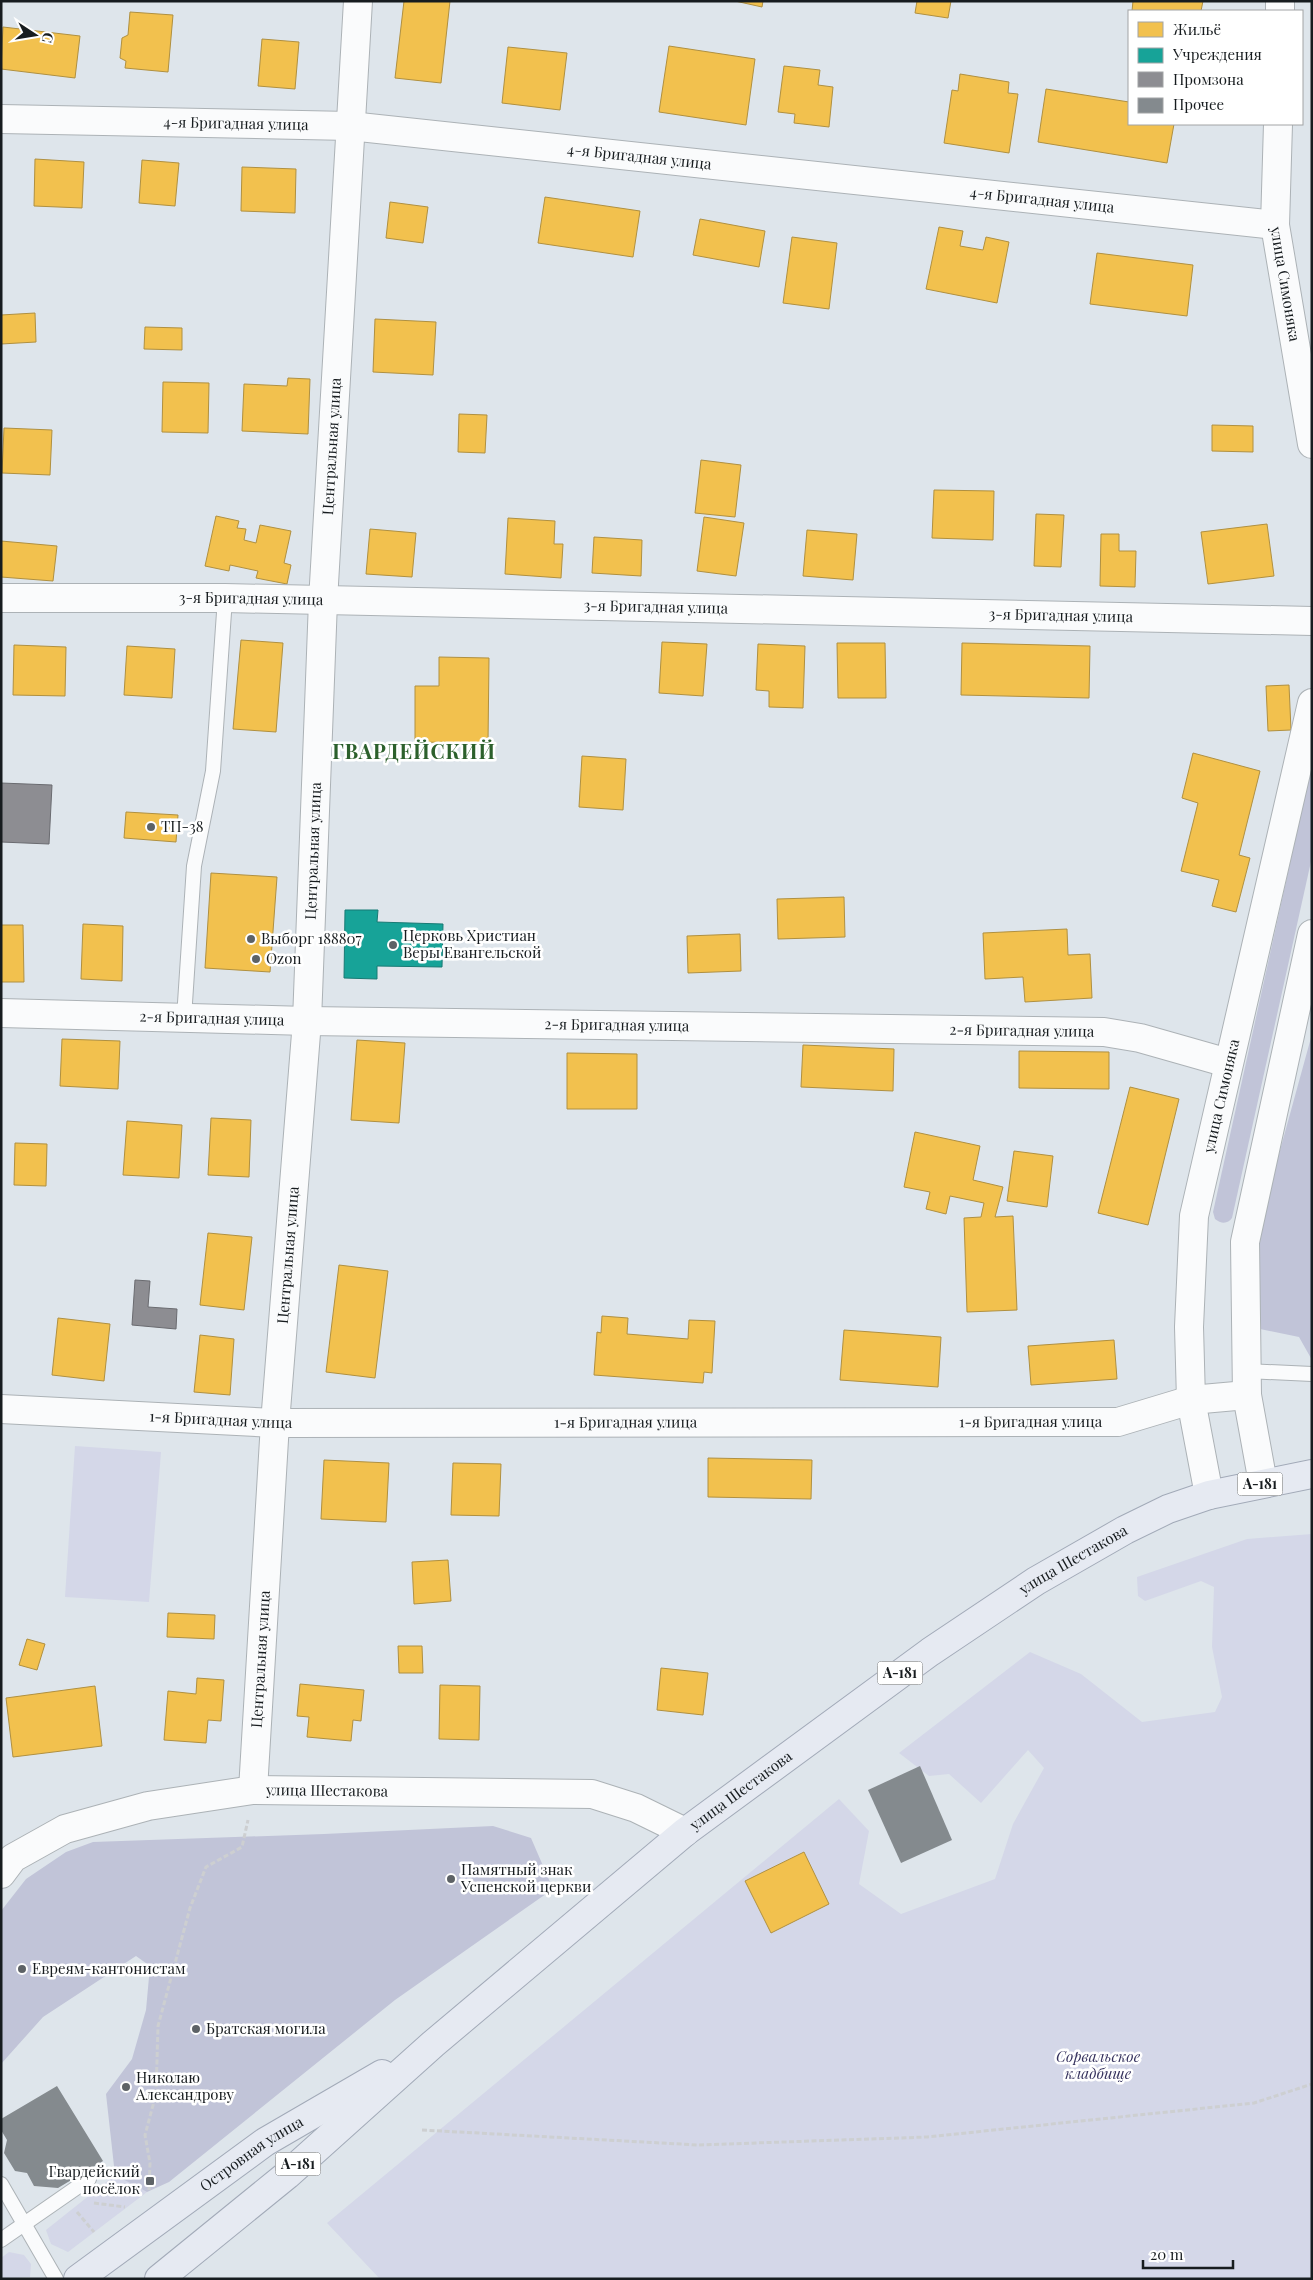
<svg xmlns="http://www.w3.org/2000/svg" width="1313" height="2280" viewBox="0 0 1313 2280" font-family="'Playfair Display',serif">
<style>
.green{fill:#d4d7e8}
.forest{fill:#c1c4d8}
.homes{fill:#f2c14e;stroke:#b09040}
.public{fill:#17a398;stroke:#177a74}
.industry{fill:#8d8d92;stroke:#6a6b70}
.building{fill:#848a8e}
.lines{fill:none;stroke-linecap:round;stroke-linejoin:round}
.service-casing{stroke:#acb2b6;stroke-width:16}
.minor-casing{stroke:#acb2b6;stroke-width:30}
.primary-casing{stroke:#a2aab8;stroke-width:30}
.path{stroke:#cdcfd1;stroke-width:3;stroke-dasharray:5 2.5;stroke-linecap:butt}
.service{stroke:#fafbfc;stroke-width:14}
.minor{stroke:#fafbfc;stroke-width:28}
.primary{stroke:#e6eaf2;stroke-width:28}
.poi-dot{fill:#5d6266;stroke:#fff;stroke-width:2}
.labels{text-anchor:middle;stroke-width:5;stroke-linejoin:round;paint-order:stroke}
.shield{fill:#fff;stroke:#5d6062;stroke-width:1}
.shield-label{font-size:14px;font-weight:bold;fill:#171c1f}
.street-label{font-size:15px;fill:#171c1f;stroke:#fff}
.poi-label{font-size:15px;fill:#171c1f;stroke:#fff;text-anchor:start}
.park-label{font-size:15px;font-style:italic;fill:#35315d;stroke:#fff}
.district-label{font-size:20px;font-weight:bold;letter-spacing:1px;fill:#2c602c;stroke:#fff}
</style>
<rect width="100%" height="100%" fill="#dee5eb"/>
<g class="green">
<polygon points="75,1446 161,1452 149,1602 65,1597"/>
<polygon points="1312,1534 1312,2279 380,2279 327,2223 839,1799 869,1831 859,1884 901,1914 995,1879 1013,1824 1044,1768 1028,1750 981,1803 949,1774 929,1776 899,1753 1030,1652 1081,1674 1142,1722 1215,1712 1222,1697 1212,1647 1214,1587 1201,1581 1145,1601 1138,1596 1137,1577 1247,1539"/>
<polygon points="115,2175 147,2192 68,2252 51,2244 46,2230"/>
<polygon points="9,2252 24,2255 31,2264 30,2277 1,2279 1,2258"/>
</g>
<g class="forest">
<path d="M1312 764V857L1232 1218C1228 1224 1221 1224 1215 1219L1213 1212Z"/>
<polygon points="1312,1034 1312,1360 1299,1337 1260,1329 1254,1245"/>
<polygon points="493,1826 531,1838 553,1889 395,2000 169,2182 147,2192 115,2175 106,2094 132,2059 146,2010 150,1966 136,1956 43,2017 1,2064 1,1911 26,1879 66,1852 93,1842 324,1834"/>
</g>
<g class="homes">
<polygon points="404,1 450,1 441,83 395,78"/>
<polygon points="735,1 763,1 762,7"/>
<polygon points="917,1 951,1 948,18 915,13"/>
<polygon points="1133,1 1203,1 1201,11 1132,11"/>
<polygon points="130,12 173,15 168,72 125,68 126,61 120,58 122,38 128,35"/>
<polygon points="3,27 80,36 75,78 1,69"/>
<polygon points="262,39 299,42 295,89 258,86"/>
<polygon points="669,46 755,59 746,125 659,112"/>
<polygon points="508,47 567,53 560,110 502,103"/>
<polygon points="784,66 820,70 818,85 833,87 829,127 794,123 795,114 778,112"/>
<polygon points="960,74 1009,82 1008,93 1018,94 1009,153 944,143 952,90 958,91"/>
<polygon points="1046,89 1129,102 1129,124 1174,124 1167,163 1038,142"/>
<polygon points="35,159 84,162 82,208 34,206"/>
<polygon points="142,160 179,163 175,206 139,203"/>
<polygon points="242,167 296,169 295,213 241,211"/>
<polygon points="545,197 640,211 633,257 538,243"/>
<polygon points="390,202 428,207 423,243 386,238"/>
<polygon points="700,219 765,231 759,267 693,255"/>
<polygon points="939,227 963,231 960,246 983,250 986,237 1009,242 997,303 926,289"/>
<polygon points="792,237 837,243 829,309 783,303"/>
<polygon points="1097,253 1193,265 1187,316 1090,304"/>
<polygon points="35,313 36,342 1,344 1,315"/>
<polygon points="375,319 436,322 433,375 373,372"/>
<polygon points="145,327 182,328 182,350 144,349"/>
<polygon points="288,378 310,379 308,434 242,431 244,384 287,386"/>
<polygon points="163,382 209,383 208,433 162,432"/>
<polygon points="459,414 487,415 485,453 458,452"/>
<polygon points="1212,425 1253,426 1253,452 1212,451"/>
<polygon points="4,428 52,430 50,475 2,473"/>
<polygon points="701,460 741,465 735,517 695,513"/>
<polygon points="934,490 994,491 993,540 932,538"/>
<polygon points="1036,514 1064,515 1061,567 1034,566"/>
<polygon points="216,516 239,521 237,528 246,529 244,540 256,543 260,525 291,531 284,563 291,565 287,584 256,578 258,571 230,565 229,571 205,566"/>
<polygon points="704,517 744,523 736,576 697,571"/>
<polygon points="508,518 555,521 554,544 563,544 561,578 505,574"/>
<polygon points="1267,524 1274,576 1208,584 1201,532"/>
<polygon points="370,529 416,533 412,577 366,574"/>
<polygon points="807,530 857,534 853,580 803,576"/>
<polygon points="1101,534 1119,534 1119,551 1136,551 1135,587 1100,586"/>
<polygon points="594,537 642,540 641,576 592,573"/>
<polygon points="1,541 57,546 53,581 1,577"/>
<polygon points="241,640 283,643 276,732 233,729"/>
<polygon points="662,642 707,644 703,696 659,693"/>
<polygon points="837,643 885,643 886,698 838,698"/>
<polygon points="962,643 1090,646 1089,698 961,695"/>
<polygon points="758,644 805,646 803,708 769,707 769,691 756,690"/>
<polygon points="14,645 66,647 65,696 13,695"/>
<polygon points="127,646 175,649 172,698 124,695"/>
<polygon points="439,657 489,658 488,743 415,742 415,686 439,686"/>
<polygon points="1289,685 1291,730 1268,731 1266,686"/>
<polygon points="1193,753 1260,771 1239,855 1250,858 1236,912 1212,906 1219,880 1181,871 1198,803 1182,798"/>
<polygon points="582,756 626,759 623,810 579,807"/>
<polygon points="126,812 178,815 176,842 124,838"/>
<polygon points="211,873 277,877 270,972 205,968"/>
<polygon points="844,897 845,937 778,939 777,899"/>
<polygon points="83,924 123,926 122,981 81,979"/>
<polygon points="1,925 23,925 24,982 1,982"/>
<polygon points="1067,929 1068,955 1090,954 1092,998 1025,1002 1023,977 985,979 983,933"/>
<polygon points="740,934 741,971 688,973 687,936"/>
<polygon points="62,1039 120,1041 118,1089 60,1086"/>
<polygon points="357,1040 405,1043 399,1123 351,1120"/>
<polygon points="803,1045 894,1049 893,1091 801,1087"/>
<polygon points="1019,1051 1109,1052 1109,1089 1019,1088"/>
<polygon points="567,1053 637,1054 637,1109 567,1109"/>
<polygon points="1130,1087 1179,1099 1148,1225 1098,1213"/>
<polygon points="211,1118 251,1120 249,1177 208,1175"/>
<polygon points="127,1121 182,1125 179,1178 123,1175"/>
<polygon points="915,1132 980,1146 973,1180 1003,1187 995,1217 1013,1216 1017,1310 967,1312 964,1218 981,1217 984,1203 950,1196 946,1214 926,1209 930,1192 904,1187"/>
<polygon points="15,1143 47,1144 46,1186 14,1185"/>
<polygon points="1014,1151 1053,1156 1047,1207 1007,1201"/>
<polygon points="208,1233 252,1237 244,1310 200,1305"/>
<polygon points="339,1265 388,1271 375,1378 326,1372"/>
<polygon points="602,1316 628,1318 627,1334 688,1339 689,1320 715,1321 712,1373 704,1372 703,1383 594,1375 597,1332 601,1333"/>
<polygon points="58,1318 110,1324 104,1381 52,1375"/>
<polygon points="844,1330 941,1337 938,1387 840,1380"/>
<polygon points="200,1335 234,1339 230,1395 194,1392"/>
<polygon points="1114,1340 1117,1379 1031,1385 1028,1346"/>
<polygon points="708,1458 812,1460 811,1499 708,1497"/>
<polygon points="324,1460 389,1463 386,1522 321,1519"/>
<polygon points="453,1463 501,1464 499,1516 451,1515"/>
<polygon points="448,1560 451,1601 414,1604 412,1562"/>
<polygon points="168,1613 215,1615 214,1639 167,1637"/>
<polygon points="27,1639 45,1644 37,1670 19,1665"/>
<polygon points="398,1646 422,1646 423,1673 399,1673"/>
<polygon points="661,1668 708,1673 703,1715 657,1710"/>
<polygon points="197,1678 224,1680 221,1721 208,1720 206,1743 164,1740 168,1691 196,1694"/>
<polygon points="300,1684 364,1690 361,1721 353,1720 351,1741 307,1737 309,1717 297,1716"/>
<polygon points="440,1685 480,1686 479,1740 439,1739"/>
<polygon points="95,1686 102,1746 13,1757 6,1698"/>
<polygon points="804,1852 829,1904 771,1933 745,1881"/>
</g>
<polygon class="public" points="345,910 378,910 377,922 443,924 442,967 377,966 377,979 344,978"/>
<g class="industry">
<polygon points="1,783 52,785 49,844 1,842"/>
<polygon points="135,1280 150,1281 148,1307 177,1309 176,1329 132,1325"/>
</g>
<g class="building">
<polygon points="920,1766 952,1840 901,1863 868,1790"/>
<polygon points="57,2086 103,2161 58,2188 34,2186 27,2173 15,2171 4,2153 7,2140 1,2130 1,2119"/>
</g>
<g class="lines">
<g class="service-casing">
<g id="service">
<polyline points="184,1018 194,866 213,771 225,598"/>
<polyline points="1246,1371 1312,1374"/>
<polyline points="1,2184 56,2279"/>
<polyline points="1,2240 89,2179"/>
</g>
</g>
<g class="minor-casing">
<g id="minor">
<polyline points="1280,11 1280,1"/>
<path id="s1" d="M1 119 350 126 1275 225"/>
<path id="s2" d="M1278 124 1275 225 1312 444"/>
<path id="s3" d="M1 598H225L1312 621"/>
<path id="s4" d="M1 1013 307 1021 1104 1032 1140 1038 1228 1063"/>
<path id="s5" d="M1 1409 275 1423 1118 1422 1191 1400 1247 1395"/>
<polyline points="1263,1483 1247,1395 1245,1242 1312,934"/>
<path id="s6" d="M1209 1495 1191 1400 1189 1327 1194 1216 1312 703"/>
<path id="s7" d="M253 1790 275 1423 307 1021 323 601 358 1"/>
<path id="s8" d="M1 1874 13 1858 65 1829 148 1806 253 1790 592 1794 636 1808 685 1832"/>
</g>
</g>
<g class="primary-casing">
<g id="primary">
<path id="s9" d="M78 2279 265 2142 382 2074"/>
<path id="s10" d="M159 2279 287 2175 433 2044 685 1832 930 1652 1036 1581 1125 1530 1168 1509 1209 1495 1312 1474"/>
</g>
</g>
<g class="path">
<polyline points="422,2130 698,2145 927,2137 1254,2103 1312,2084"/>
<polyline points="149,2190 150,2163 145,2135 156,2094 158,2026 190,1908 206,1867 242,1847 248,1820"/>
<polyline points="94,2203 125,2207"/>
<polyline points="77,2212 94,2232"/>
</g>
<use href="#service" class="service"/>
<use href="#minor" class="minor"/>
<use href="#primary" class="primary"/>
</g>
<g class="poi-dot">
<circle cx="151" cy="827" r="5"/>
<circle cx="251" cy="939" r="5"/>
<circle cx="393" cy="945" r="5"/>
<circle cx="256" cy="959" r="5"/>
<circle cx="451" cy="1879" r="5"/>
<circle cx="22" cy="1969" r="5"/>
<circle cx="196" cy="2029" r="5"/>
<circle cx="126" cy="2087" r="5"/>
<rect x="145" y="2176" width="10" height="10" rx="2.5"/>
</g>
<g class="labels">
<g class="shield">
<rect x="1237.5" y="1472.5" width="45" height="23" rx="4"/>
<rect x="877.5" y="1661.5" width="45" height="23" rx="4"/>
<rect x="275.5" y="2152.5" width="45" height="23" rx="4"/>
</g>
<g class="shield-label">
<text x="1260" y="1489">А-181</text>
<text x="900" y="1678">А-181</text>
<text x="298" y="2169">А-181</text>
</g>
<g class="street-label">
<text dy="5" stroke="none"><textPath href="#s1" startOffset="235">4-я Бригадная улица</textPath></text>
<text dy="5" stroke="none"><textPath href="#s1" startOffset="640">4-я Бригадная улица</textPath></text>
<text dy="5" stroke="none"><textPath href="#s1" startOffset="1045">4-я Бригадная улица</textPath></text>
<text dy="5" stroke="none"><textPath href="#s2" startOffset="161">улица Симоняка</textPath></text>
<text dy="5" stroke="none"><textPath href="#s7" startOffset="1346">Центральная улица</textPath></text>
<text dy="5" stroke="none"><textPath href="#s3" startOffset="250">3-я Бригадная улица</textPath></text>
<text dy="5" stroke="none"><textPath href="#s3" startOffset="655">3-я Бригадная улица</textPath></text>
<text dy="5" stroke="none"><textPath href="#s3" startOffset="1060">3-я Бригадная улица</textPath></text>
<text dy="5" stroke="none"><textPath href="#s7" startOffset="941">Центральная улица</textPath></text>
<text dy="5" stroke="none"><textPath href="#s4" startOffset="211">2-я Бригадная улица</textPath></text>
<text dy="5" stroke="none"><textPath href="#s4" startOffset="616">2-я Бригадная улица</textPath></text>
<text dy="5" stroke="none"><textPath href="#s4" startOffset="1021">2-я Бригадная улица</textPath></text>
<text dy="5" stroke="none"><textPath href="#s6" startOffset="404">улица Симоняка</textPath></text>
<text dy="5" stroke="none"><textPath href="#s7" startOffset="536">Центральная улица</textPath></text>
<text dy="5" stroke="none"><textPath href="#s5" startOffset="220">1-я Бригадная улица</textPath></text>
<text dy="5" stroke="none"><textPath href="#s5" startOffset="1030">1-я Бригадная улица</textPath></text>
<text dy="5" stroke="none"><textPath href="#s5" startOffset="625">1-я Бригадная улица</textPath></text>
<text dy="5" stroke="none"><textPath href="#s10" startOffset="1165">улица Шестакова</textPath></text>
<text dy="5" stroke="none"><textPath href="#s7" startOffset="131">Центральная улица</textPath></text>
<text dy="5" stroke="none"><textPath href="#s8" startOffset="346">улица Шестакова</textPath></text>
<text dy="5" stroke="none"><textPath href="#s10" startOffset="760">улица Шестакова</textPath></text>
<text dy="5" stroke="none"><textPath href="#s9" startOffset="214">Островная улица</textPath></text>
</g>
<g class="poi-label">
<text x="161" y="832">ТП-38</text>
<text x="403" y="941">Церковь Христиан<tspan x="403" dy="17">Веры Евангельской</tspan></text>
<text x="261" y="944">Выборг 188807</text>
<text x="266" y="964">Ozon</text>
<text x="461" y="1875">Памятный знак<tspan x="461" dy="17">Успенской церкви</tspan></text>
<text x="32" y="1974">Евреям-кантонистам</text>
<text x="206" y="2034">Братская могила</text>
<text x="136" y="2083">Николаю<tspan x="136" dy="17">Александрову</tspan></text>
<text x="140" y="2177" text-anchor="end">Гвардейский<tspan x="140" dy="17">посёлок</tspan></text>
</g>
<g class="park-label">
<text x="1098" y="2062">Сорвальское<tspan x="1098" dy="17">кладбище</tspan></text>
</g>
<g class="district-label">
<text x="414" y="759">ГВАРДЕЙСКИЙ</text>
</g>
</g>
<rect width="1313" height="2280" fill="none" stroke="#171c1f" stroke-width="5"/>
<rect x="1128" y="10" width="175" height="115" fill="#ffffff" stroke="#a2a4a5"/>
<rect x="1138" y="22" width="25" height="15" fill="#f2c14e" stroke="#a2a4a5"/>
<text x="1173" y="35" font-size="15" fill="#171c1f">Жильё</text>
<rect x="1138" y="48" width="25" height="15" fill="#17a398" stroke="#a2a4a5"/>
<text x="1173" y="60" font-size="15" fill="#171c1f">Учреждения</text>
<rect x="1138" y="72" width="25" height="15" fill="#8d8d92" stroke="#a2a4a5"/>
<text x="1173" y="85" font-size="15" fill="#171c1f">Промзона</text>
<rect x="1138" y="98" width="25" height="15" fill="#848a8e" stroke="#a2a4a5"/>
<text x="1173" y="110" font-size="15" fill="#171c1f">Прочее</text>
<g transform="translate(35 35) rotate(102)" stroke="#ffffff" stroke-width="4" paint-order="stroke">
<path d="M0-4L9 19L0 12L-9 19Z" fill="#171c1f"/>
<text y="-8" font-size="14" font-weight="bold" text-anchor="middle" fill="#171c1f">С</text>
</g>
<path d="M1143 2260v8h90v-8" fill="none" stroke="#171c1f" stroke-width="2.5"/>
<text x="1150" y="2260" font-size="15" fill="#171c1f" stroke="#ffffff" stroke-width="4" paint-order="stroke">20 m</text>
</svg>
